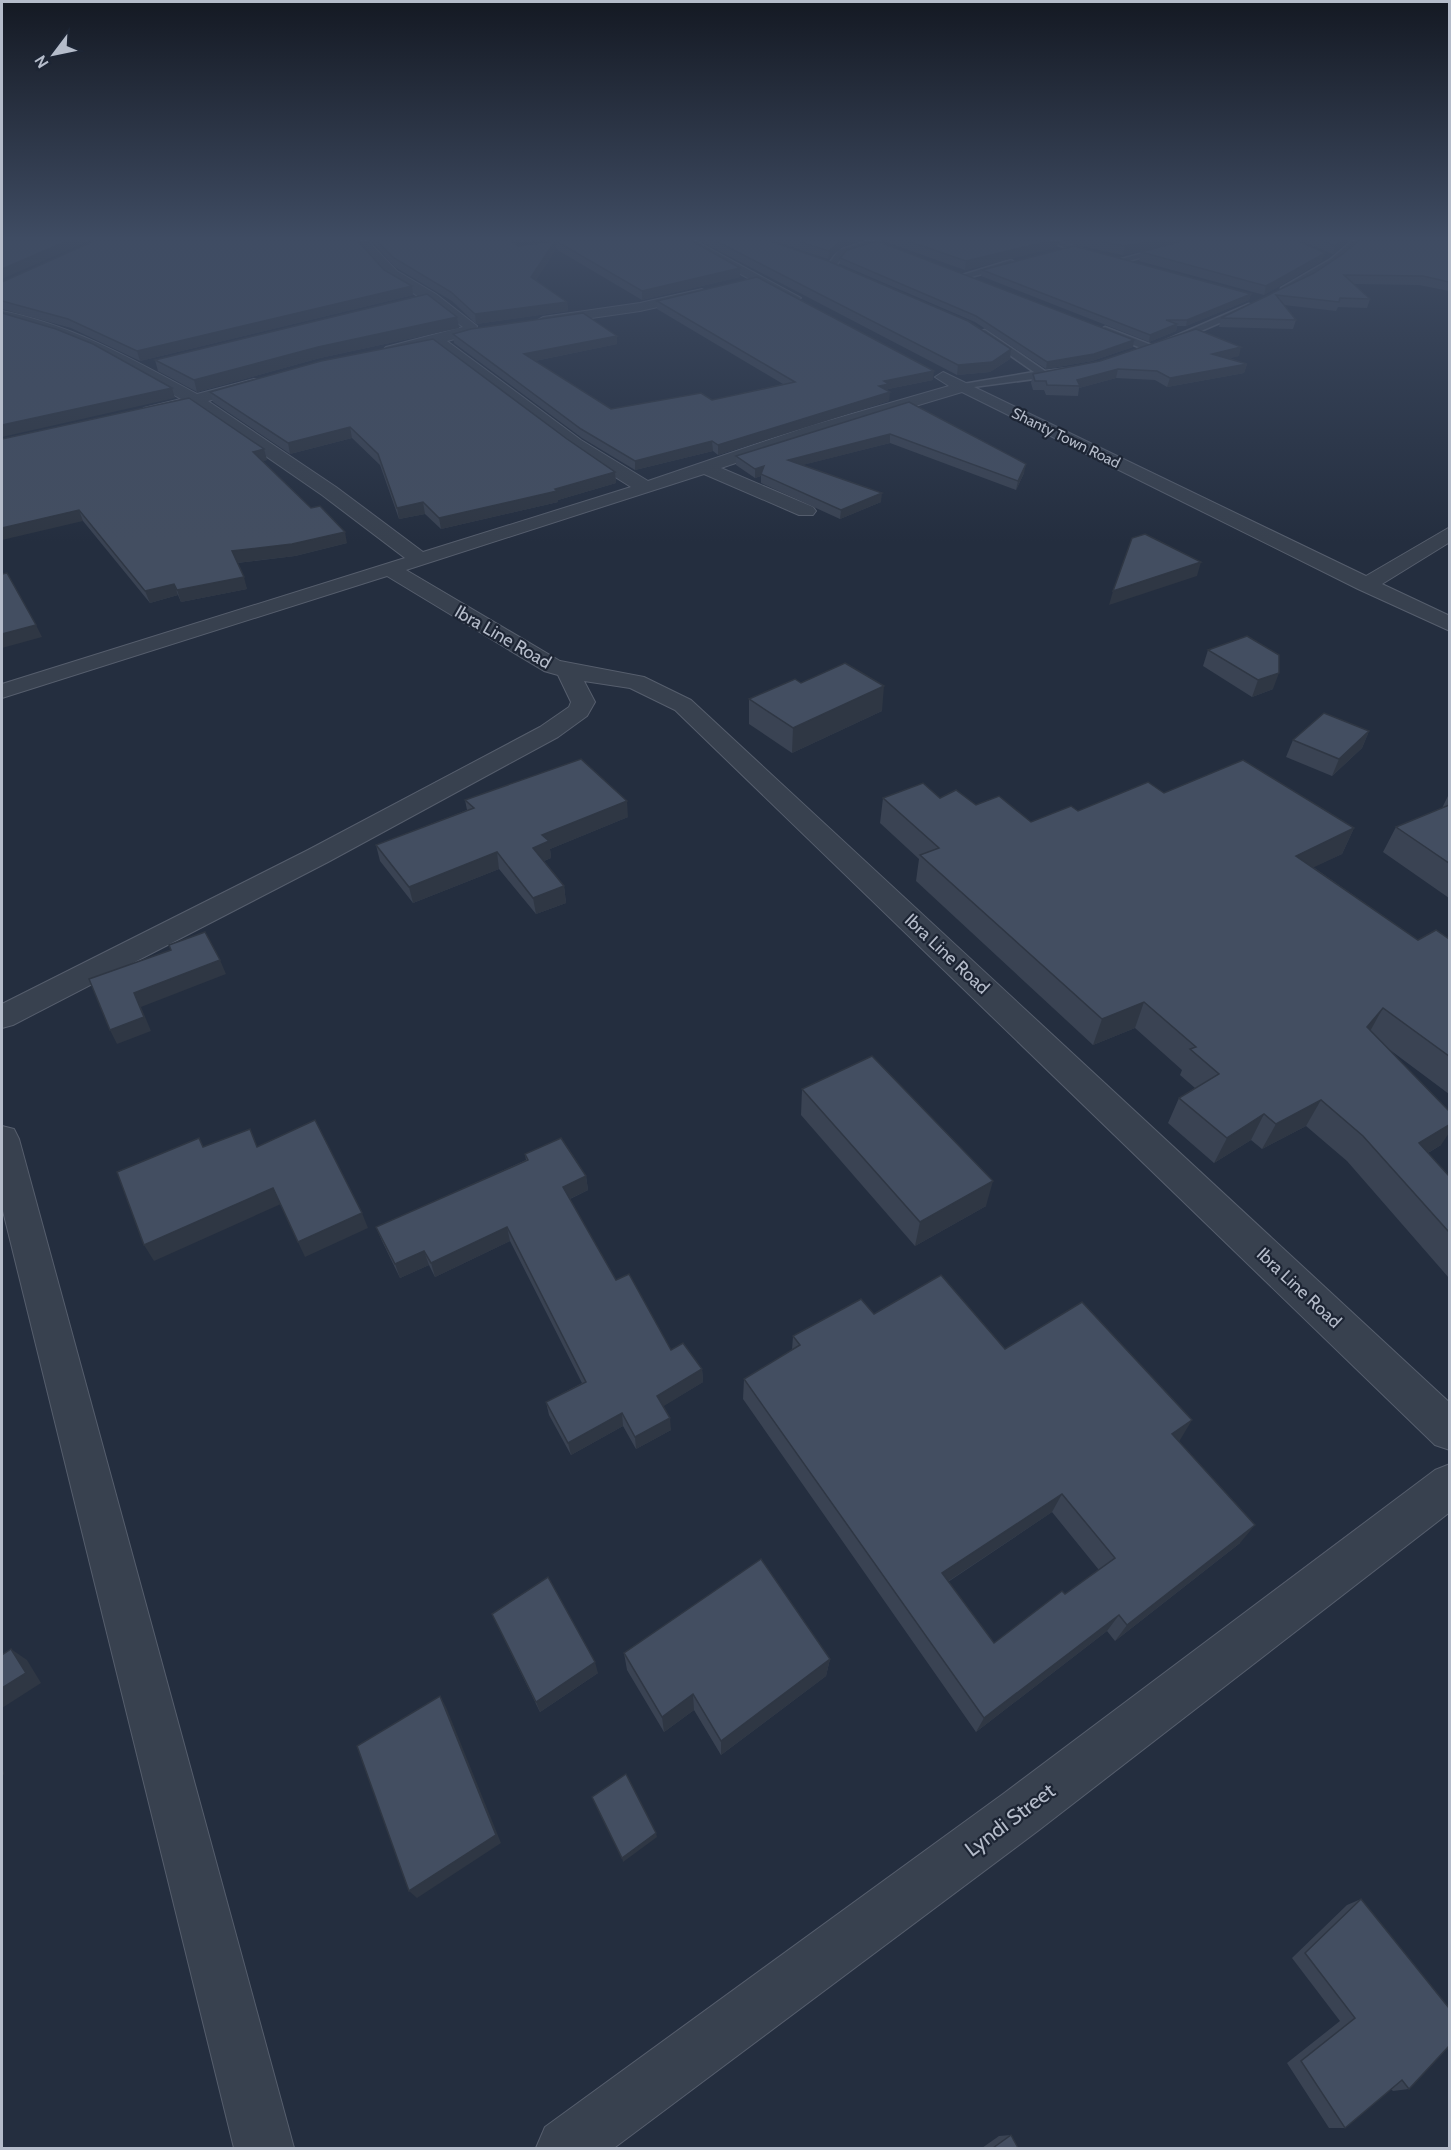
<svg xmlns="http://www.w3.org/2000/svg" width="1451" height="2150" viewBox="0 0 1451 2150" font-family="Cabin,sans-serif">
<style>
.lines{fill:none;stroke-linecap:round;stroke-linejoin:round}
.lane-casing{stroke:#565e6d;stroke-width:3}
.street-casing{stroke:#565e6d;stroke-width:2}
.lane{fill:#38414f;fill-rule:evenodd}
.street{fill:#38414f;fill-rule:evenodd}
.wall{fill:#3a4353;fill-rule:evenodd}
.shaded-wall{fill:#2f3744}
.building{fill:#434e61;stroke:#2f3744;stroke-width:1.5;fill-rule:evenodd}
.labels{text-anchor:middle;stroke-width:4.5;stroke-linejoin:round;paint-order:stroke}
.far-street-label{font-size:15px;fill:#b5bcca;stroke:#1d2534}
.street-label{font-size:18px;fill:#b5bcca;stroke:#1d2534}
.near-street-label{font-size:21px;fill:#b5bcca;stroke:#1d2534}
</style>
<rect width="100%" height="100%" fill="#242e3f"/>
<g class="lines">
<g class="lane-casing">
<g id="lane">
<polygon points="867,241 879,241 845,254 834,268 827,266 839,250"/>
<polygon points="1046,241 1058,241 1104,256 1097,258"/>
<polygon points="1187,241 1200,241 1118,264 1114,261"/>
<polygon points="1352,241 1361,241 1337,263 1289,290 1281,288 1331,259"/>
<polygon points="1011,260 1015,263 1014,265 964,279 959,276"/>
<polygon points="1249,304 1254,307 1252,309 1173,343 1164,341"/>
<polygon points="1105,327 1154,346 1155,348 1146,350 1101,332 1100,330"/>
<polygon points="985,330 1045,371 1071,368 1076,371 1071,374 959,389 959,385 963,384 1034,372 981,335 981,331"/>
</g>
</g>
<g class="street-casing">
<g id="street">
<path d="M355 241H368L397 271 436 294 477 326 475 334 447 341 581 440 648 481 810 426 949 386 935 377 943 372 1366 576 1450 527V542L1382 584 1450 616V631L1358 589 962 392 822 434 721 468 813 507 816 511 813 515H799L704 474 406 570 560 661 644 677 691 700 1450 1403V1450L1435 1445 675 710 630 688 584 681 595 702 587 716 558 737 328 862 13 1025 2 1028V1004L308 850 540 727 569 707 571 702 558 675 544 671 387 576 2 698V684L405 558 322 495 193 406 150 417 144 416 142 412 144 408 181 399 97 352 60 336 2 319V311C73 325 134 360 197 394L254 379 260 381 262 384 260 387 208 401 336 487 423 552 631 487 569 448 433 344 391 355 386 353 383 350 386 347 463 327C425 299 384 279 355 241Z"/>
<polygon points="681,241 696,241 801,298 794,302 789,301"/>
<polygon points="702,289 709,293 707,296 640,311 543,325 536,321 543,317 640,303"/>
<polygon points="2,1126 14,1129 19,1139 294,2148 234,2148 2,1207"/>
<polygon points="1450,1464 1450,1512 1039,1830 614,2148 536,2148 545,2127 1003,1794 1435,1470"/>
</g>
</g>
<use href="#lane" class="lane"/>
<use href="#street" class="street"/>
</g>
<g class="wall">
<polygon points="371,241 527,241 518,242 516,244 518,246 556,249 536,280 567,302 568,311 476,324 452,301 395,267"/>
<polygon points="555,241 740,268 740,277 642,300 556,249"/>
<polygon points="700,241 770,241 1011,349 1010,359 990,372 957,375"/>
<polygon points="773,241 857,241 844,246 828,259"/>
<polygon points="883,241 1299,241 1322,261 1264,295 1139,261 1141,252 1160,247 1123,255 1058,241 1057,247 965,270"/>
<polygon points="1300,241 1349,241 1333,254"/>
<polygon points="1449,241 1449,291 1419,285 1354,284 1370,299 1367,308 1338,307 1336,311 1284,305 1296,320 1293,329 1219,327 1221,318 1314,273 1344,253"/>
<polygon points="840,258 1134,340 1133,347 1092,361 1046,369 975,322 840,264"/>
<polygon points="384,270 413,295 140,361 71,328 2,309 2,282"/>
<polygon points="982,270 1251,294 1249,300 1186,326 1177,326 1176,331 1149,342 981,276"/>
<polygon points="657,301 933,380 888,389 889,401 718,455 713,451 635,470 582,438 454,343 453,334 617,336 617,344 535,361 611,409 712,400 783,384 657,309"/>
<polygon points="457,317 459,328 320,358 197,392 158,371 155,360"/>
<polygon points="1239,356 1229,358 1247,364 1244,373 1167,387 1155,380 1116,378 1079,388 1078,396 1046,395 1044,390 1033,390 1031,383 1033,374"/>
<polygon points="210,392 567,439 615,472 616,483 558,500 558,502 441,529 425,514 399,519 380,465 352,438 290,454 213,402"/>
<polygon points="909,402 1024,473 1016,490 890,443 802,465 881,502 840,519 761,483 761,476 755,478 736,465 736,456"/>
<polygon points="2,439 264,449 267,460 262,461 347,543 295,556 237,563 247,589 181,602 178,595 150,603 83,521"/>
<polygon points="1208,650 1273,689 1252,697 1203,666"/>
<polygon points="801,683 882,711 792,753 749,724 749,699"/>
<polygon points="1369,731 1362,748 1332,776 1286,757 1293,740"/>
<polygon points="1164,793 1354,828 1342,854 1313,867 1418,940 1449,939 1449,1094 1386,1047 1441,1145 1428,1153 1449,1176 1449,1278 1347,1161 1306,1126 1262,1149 1251,1140 1214,1163 1168,1123 1179,1098 1195,1088 1180,1075 1182,1070 1135,1028 1093,1045 916,881 919,859 880,823 883,798 940,798 976,805 1031,822 1078,811"/>
<polygon points="1449,794 1449,898 1383,852 1396,827 1442,808"/>
<polygon points="465,800 628,817 550,849 551,858 544,861 564,886 566,903 536,914 499,869 413,903 380,861 376,845 467,810"/>
<polygon points="802,1089 986,1206 915,1246 801,1115"/>
<polygon points="525,1154 586,1176 588,1190 570,1199 616,1280 671,1350 702,1369 703,1382 663,1406 671,1430 636,1449 623,1426 571,1455 549,1415 546,1402 582,1383 510,1241 435,1277 429,1265 400,1278 382,1241 376,1227 526,1160"/>
<path d="M874 1314 1005 1349 1180 1440 1178 1441 1240 1543 1115 1641 1107 1631 976 1732 743 1399 744 1379 792 1350 793 1336ZM1052 1512 1099 1570 1065 1594 994 1643 948 1582Z"/>
<polygon points="492,1614 598,1673 540,1712"/>
<polygon points="624,1653 830,1659 826,1676 721,1755 694,1710 664,1732 627,1670"/>
<polygon points="1361,1899 1409,2089 1393,2091 1391,2089 1345,2128 1329,2128 1287,2063 1340,2021 1292,1958 1347,1905"/>
<polygon points="1011,2135 1018,2148 982,2148 999,2136"/>
</g>
<g class="shaded-wall">
<polygon points="67,241 89,241 2,279 2,269"/>
<polygon points="510,241 527,241 518,242 511,249"/>
<polygon points="555,241 556,249 532,286 531,277"/>
<polygon points="840,241 857,241 844,246 828,259 829,251"/>
<polygon points="1049,241 1058,241 1057,247 965,270 966,261"/>
<polygon points="1152,241 1190,241 1123,255 1125,246"/>
<polygon points="1341,241 1349,241 1333,254 1335,246"/>
<polygon points="1325,253 1322,261 1264,295 1266,286"/>
<polygon points="740,268 740,277 642,300 642,291"/>
<polygon points="412,286 413,295 140,361 137,351"/>
<polygon points="1251,294 1249,300 1186,326 1187,320"/>
<polygon points="567,302 568,311 476,324 475,314"/>
<polygon points="457,317 459,328 320,358 197,392 194,380 318,347"/>
<polygon points="1177,324 1176,331 1149,342 1150,335"/>
<polygon points="617,336 617,344 525,363 524,354"/>
<polygon points="1134,340 1133,347 1092,361 1046,369 1047,362"/>
<polygon points="1241,347 1239,356 1210,363 1212,354"/>
<polygon points="1011,349 1010,359 990,372 957,375 958,365"/>
<polygon points="1247,364 1244,373 1167,387 1170,378"/>
<polygon points="1118,369 1116,378 1079,388 1077,380"/>
<polygon points="934,371 933,380 888,389 888,392 890,392 889,401 718,455 718,445 879,386 884,381"/>
<polygon points="172,388 175,398 2,437 2,425"/>
<polygon points="350,427 352,438 290,454 288,443"/>
<polygon points="890,434 890,443 787,469 788,460"/>
<polygon points="712,441 713,451 635,470 635,461"/>
<polygon points="264,449 267,460 256,463 253,452"/>
<polygon points="1026,464 1024,473 1016,490 1018,481"/>
<polygon points="764,466 761,476 755,478 755,469"/>
<polygon points="615,472 616,483 558,500 558,502 441,529 439,518 555,489"/>
<polygon points="882,493 881,502 840,519 841,510"/>
<polygon points="423,502 425,514 399,519 397,508"/>
<polygon points="79,510 83,521 2,540 2,528"/>
<polygon points="345,532 347,543 295,556 236,563 232,551"/>
<polygon points="1201,562 1197,576 1109,605 1113,591"/>
<polygon points="244,577 247,589 181,602 177,590"/>
<polygon points="174,584 178,595 150,603 145,591"/>
<polygon points="36,625 42,637 2,648 2,634"/>
<polygon points="1279,673 1273,689 1252,697 1258,680"/>
<polygon points="884,686 882,711 792,753 793,728"/>
<polygon points="1369,731 1362,748 1332,776 1339,759"/>
<polygon points="627,801 628,817 550,849 551,858 536,864 533,848 542,835"/>
<polygon points="1354,828 1342,854 1285,881 1296,856"/>
<polygon points="497,852 499,869 413,903 409,887"/>
<polygon points="564,886 566,903 536,914 533,898"/>
<polygon points="220,960 226,974 141,1007 151,1031 117,1044 110,1030 134,993"/>
<polygon points="1144,1002 1135,1028 1093,1045 1102,1019"/>
<polygon points="1383,1008 1369,1033 1367,1027"/>
<polygon points="1321,1100 1306,1126 1262,1149 1276,1124"/>
<polygon points="1264,1114 1251,1140 1214,1163 1227,1138"/>
<polygon points="1449,1125 1449,1133 1441,1145 1402,1168 1419,1143"/>
<polygon points="586,1176 588,1190 565,1201 563,1187"/>
<polygon points="993,1181 986,1206 915,1246 920,1222"/>
<polygon points="273,1188 281,1204 154,1261 144,1245"/>
<polygon points="362,1213 368,1228 305,1257 298,1242"/>
<polygon points="507,1227 510,1241 435,1277 431,1263"/>
<polygon points="424,1251 429,1265 400,1278 395,1264"/>
<polygon points="702,1369 703,1382 659,1409 657,1396"/>
<polygon points="622,1413 623,1426 571,1455 568,1443"/>
<polygon points="670,1418 671,1430 636,1449 635,1437"/>
<polygon points="1192,1420 1180,1440 1159,1454 1172,1434"/>
<polygon points="1062,1494 1052,1512 935,1590 942,1573"/>
<polygon points="1255,1525 1240,1543 1115,1641 1127,1625"/>
<polygon points="1119,1615 1107,1631 976,1732 984,1718"/>
<polygon points="11,1649 27,1660 41,1683 2,1708 2,1688"/>
<polygon points="830,1659 826,1676 721,1755 721,1741"/>
<polygon points="595,1662 598,1673 540,1712 536,1702"/>
<polygon points="693,1694 694,1710 664,1732 662,1717"/>
<polygon points="440,1696 446,1707 501,1843 417,1898 409,1891"/>
<polygon points="2,1765 4,1774 2,1776"/>
<polygon points="656,1833 657,1837 623,1862 622,1858"/>
</g>
<g class="building">
<polygon points="2,241 67,241 2,269"/>
<polygon points="94,241 358,241 384,270 412,286 137,351 68,319 2,301 2,282"/>
<polygon points="377,241 511,241 518,246 555,241 531,277 567,302 475,314 451,292 394,258"/>
<polygon points="556,241 692,241 740,268 642,291"/>
<polygon points="716,241 770,241 828,261 968,321 1011,349 992,362 958,365"/>
<polygon points="798,241 840,241 829,251"/>
<polygon points="877,241 1134,340 1094,354 1047,362 976,316 840,258 847,250"/>
<polygon points="908,241 1049,241 966,261"/>
<polygon points="1098,241 1152,241 1125,246"/>
<polygon points="1182,241 1299,241 1325,253 1266,286 1141,252"/>
<polygon points="1323,241 1341,241 1335,246"/>
<polygon points="1358,241 1449,241 1449,282 1423,276 1344,275 1370,299 1340,298 1339,302 1276,295 1296,320 1221,318 1314,273 1344,253"/>
<polygon points="1074,246 1251,294 1187,320 1166,320 1177,324 1150,335 982,270"/>
<polygon points="757,277 934,371 884,381 889,384 879,386 890,392 718,445 712,441 635,461 581,429 453,334 471,329 583,313 617,336 524,354 611,409 701,393 712,400 795,382 657,301"/>
<polygon points="427,294 457,317 318,347 194,380 155,360"/>
<polygon points="2,313 56,329 93,344 172,388 2,425"/>
<polygon points="1196,329 1241,347 1212,354 1247,364 1170,378 1157,371 1118,369 1077,380 1080,386 1047,385 1046,381 1035,381 1033,374 1100,361"/>
<polygon points="433,339 567,439 615,472 555,489 557,491 439,518 423,502 397,508 378,454 350,427 288,443 210,392 321,361"/>
<polygon points="189,398 264,449 253,452 311,508 320,506 345,532 292,544 232,551 244,577 177,590 174,584 145,591 79,510 2,528 2,439"/>
<polygon points="909,402 1026,464 1018,481 890,434 788,460 882,493 841,510 761,474 764,466 755,469 736,456"/>
<polygon points="1145,534 1201,562 1113,591 1132,538"/>
<polygon points="7,573 36,625 2,634 2,574"/>
<polygon points="1247,636 1279,655 1279,673 1258,680 1208,650"/>
<polygon points="845,663 884,686 793,728 749,699 795,679 801,683"/>
<polygon points="1324,713 1369,731 1339,759 1293,740"/>
<polygon points="581,759 627,801 542,835 549,841 533,848 564,886 533,898 497,852 409,887 376,845 474,808 465,800"/>
<polygon points="1243,760 1354,828 1296,856 1418,940 1436,930 1449,939 1449,1056 1383,1008 1367,1027 1449,1111 1449,1125 1419,1143 1449,1176 1449,1232 1363,1136 1321,1100 1276,1124 1264,1114 1227,1138 1179,1098 1219,1074 1190,1049 1196,1047 1144,1002 1102,1019 920,855 939,848 883,798 923,783 940,798 956,790 976,805 999,796 1031,822 1071,806 1078,811 1148,782 1164,793"/>
<polygon points="1449,805 1449,863 1396,827"/>
<polygon points="205,932 220,960 134,993 144,1017 110,1030 89,979 171,950 169,945"/>
<polygon points="872,1056 993,1181 920,1222 802,1089"/>
<polygon points="315,1120 362,1213 298,1242 273,1188 144,1245 117,1172 199,1138 203,1147 250,1129 257,1147"/>
<polygon points="561,1138 586,1176 563,1187 616,1280 629,1274 671,1350 683,1343 702,1369 657,1396 670,1418 635,1437 622,1413 568,1443 546,1402 586,1382 507,1227 431,1263 424,1251 395,1264 376,1227 528,1160 525,1154"/>
<path d="M941 1275 1005 1349 1082 1302 1192 1420 1172 1434 1255 1525 1127 1625 1119 1615 984 1718 744 1379 800 1345 793 1336 861 1299 874 1314ZM1062 1494 1115 1558 1065 1594 1062 1591 994 1643 942 1573Z"/>
<polygon points="761,1559 830,1659 721,1741 693,1694 662,1717 624,1653"/>
<polygon points="548,1577 595,1662 536,1702 492,1614"/>
<polygon points="11,1649 26,1673 2,1688 2,1655"/>
<polygon points="440,1696 496,1835 409,1891 357,1746"/>
<polygon points="626,1774 656,1833 622,1858 592,1797"/>
<polygon points="1361,1899 1449,2008 1449,2046 1409,2089 1402,2080 1345,2128 1301,2061 1355,2018 1305,1953"/>
<polygon points="1011,2135 1018,2148 993,2148"/>
</g>
<linearGradient id="sky" x2="0" y2="1"><stop stop-color="#141923"/><stop offset="0.44" stop-color="#3f4c63"/><stop offset="1" stop-color="#3f4c63" stop-opacity="0"/></linearGradient>
<rect width="1451" height="542" fill="url(#sky)"/>
<g class="labels">
<g class="far-street-label">
<text transform="translate(1066 438) rotate(26)" y="5">Shanty Town Road</text>
</g>
<g class="street-label">
<text transform="translate(503 637) rotate(30)" y="6">Ibra Line Road</text>
<text transform="translate(947 954) rotate(43)" y="6">Ibra Line Road</text>
<text transform="translate(1299 1288) rotate(43)" y="6">Ibra Line Road</text>
</g>
<g class="near-street-label">
<text transform="translate(1010 1820) rotate(-37)" y="7">Lyndi Street</text>
</g>
</g>
<rect width="1451" height="2150" fill="none" stroke="#b5bcca" stroke-width="6"/>
<g transform="translate(54 54) rotate(238)" stroke="#1d2534" stroke-width="4.5" paint-order="stroke">
<path d="M0-4.5L10 22L0 15L-10 22Z" fill="#b5bcca"/>
<text y="-9" font-size="16" font-weight="bold" text-anchor="middle" fill="#b5bcca">N</text>
</g>
</svg>
